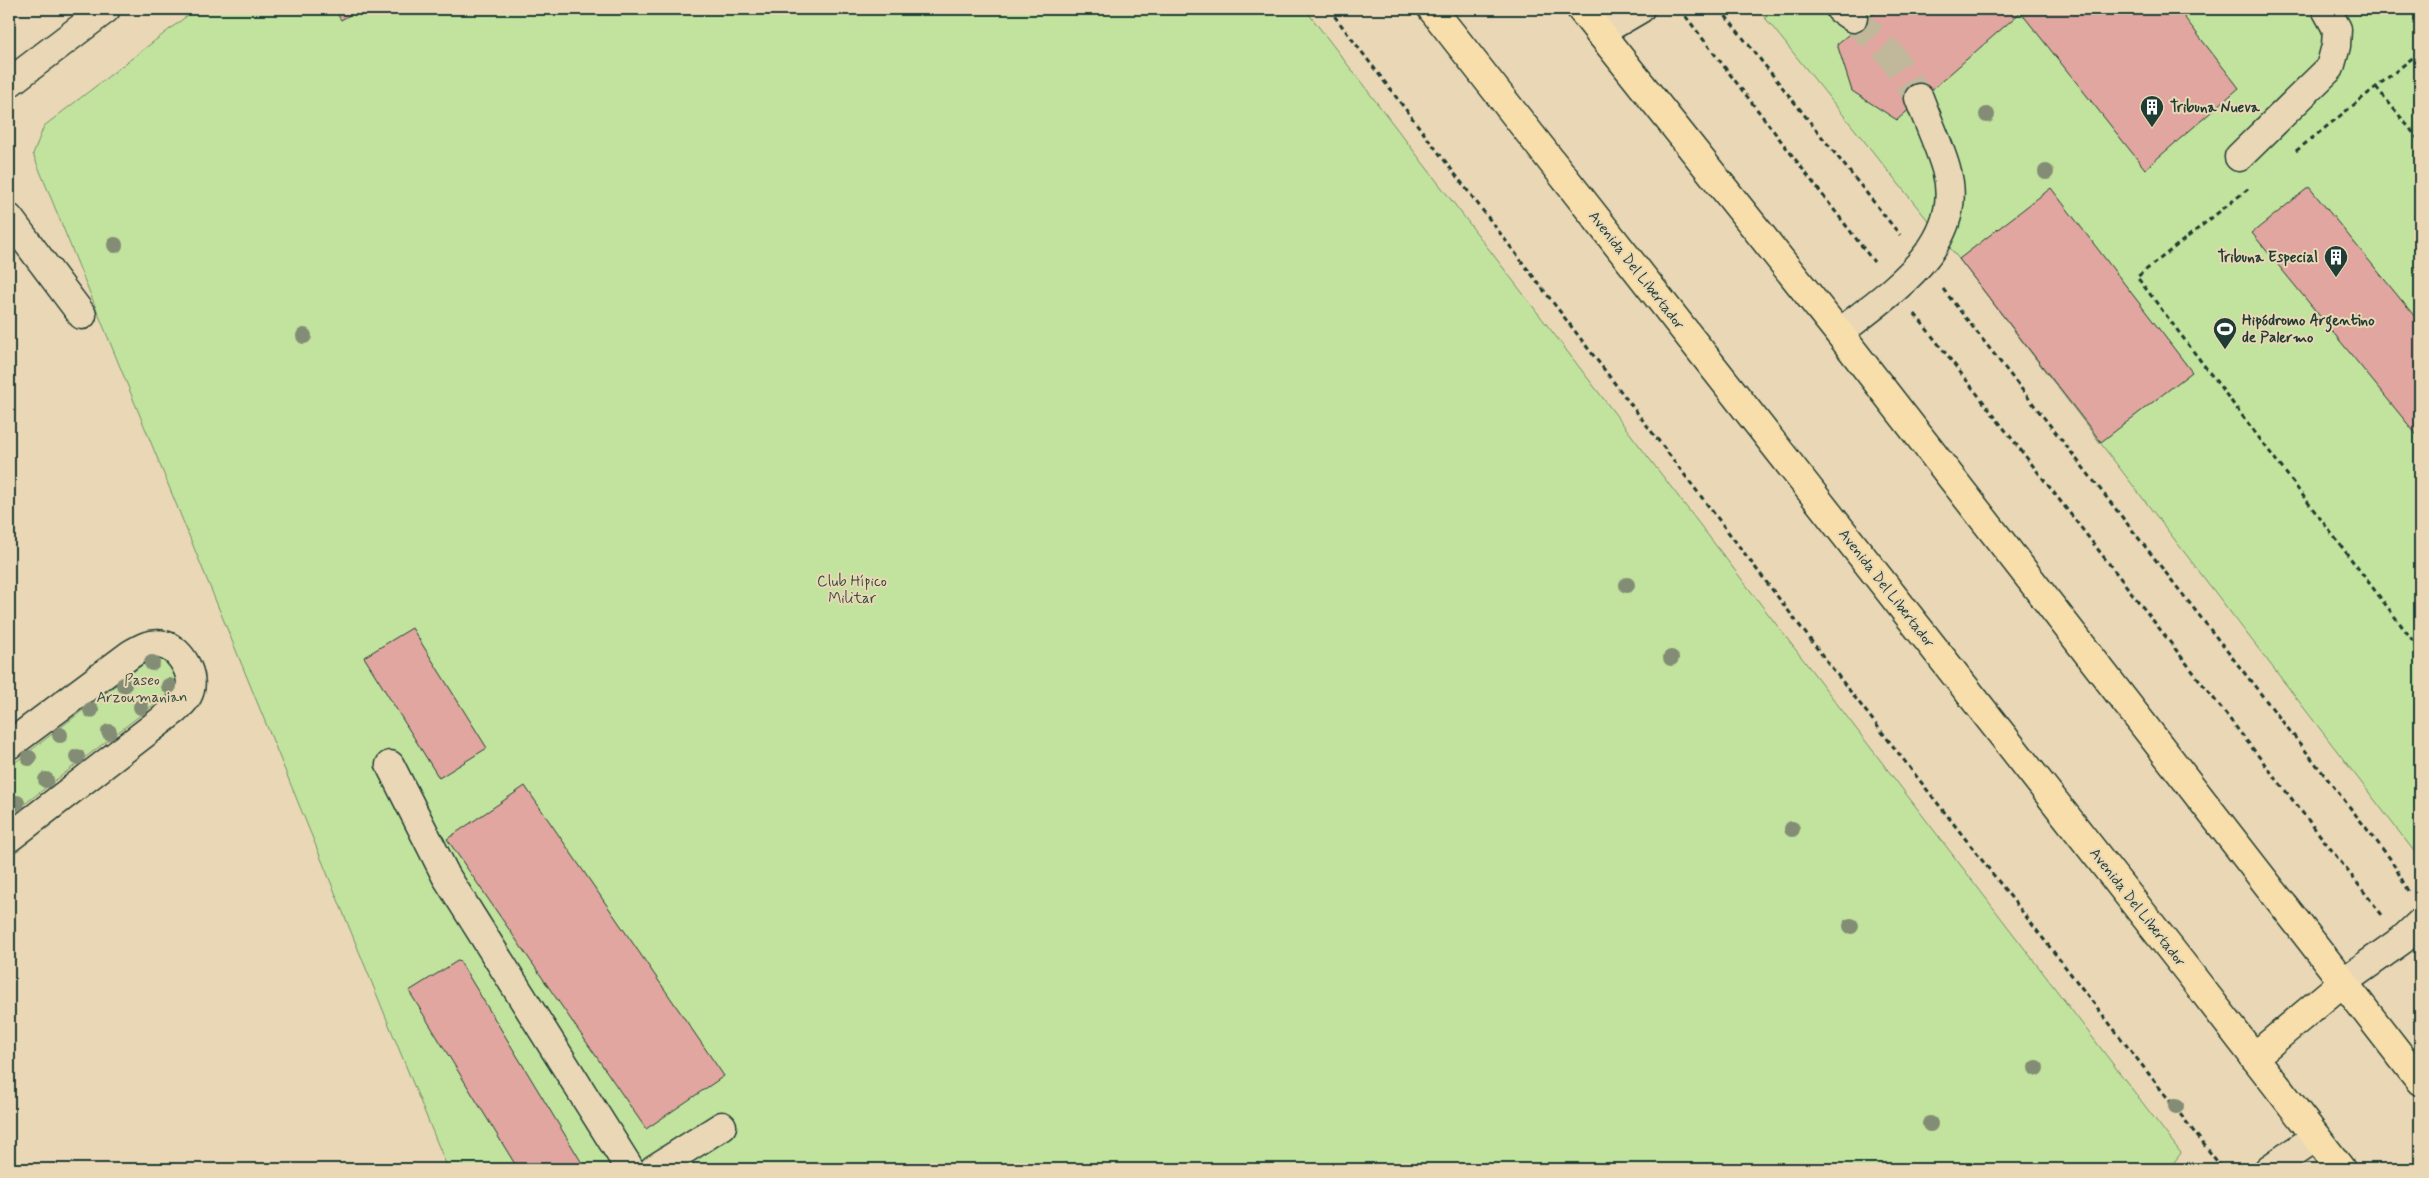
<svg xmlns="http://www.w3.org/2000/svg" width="2429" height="1178" viewBox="0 0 2429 1178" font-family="Mynerve,sans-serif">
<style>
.green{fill:#c1e39d;stroke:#709068}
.building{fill:#e0a69f;stroke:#1f3d34}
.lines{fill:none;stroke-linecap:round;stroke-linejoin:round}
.minor-tunnel{stroke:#c1b89b;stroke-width:28;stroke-dasharray:28 14;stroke-linecap:butt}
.minor-casing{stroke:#1f3d34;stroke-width:31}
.major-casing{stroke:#1f3d34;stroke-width:31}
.path{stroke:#1f3d34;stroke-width:3;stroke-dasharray:5 4;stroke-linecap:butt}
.minor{stroke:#ead7b5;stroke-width:28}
.major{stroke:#f8deab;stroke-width:28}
.tree{fill:#838c74}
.labels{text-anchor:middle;stroke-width:4;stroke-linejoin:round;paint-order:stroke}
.poi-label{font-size:15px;font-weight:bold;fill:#1f3d34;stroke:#ead7b5;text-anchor:start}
.street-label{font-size:15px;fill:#1f3d34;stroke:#ead7b5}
.park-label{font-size:15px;fill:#2f4e3e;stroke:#ead7b5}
</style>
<rect width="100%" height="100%" fill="#ead7b5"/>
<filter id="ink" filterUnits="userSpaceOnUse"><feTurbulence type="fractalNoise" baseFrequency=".02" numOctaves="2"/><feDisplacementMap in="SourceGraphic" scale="10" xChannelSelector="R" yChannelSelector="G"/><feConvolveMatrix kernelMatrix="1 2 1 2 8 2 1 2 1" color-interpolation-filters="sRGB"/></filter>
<g filter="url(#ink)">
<g class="green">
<polygon points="196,9 1305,9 2181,1153 2169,1169 448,1169 33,154 44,126"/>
<polygon points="1758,9 2420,9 2420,859 1959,259"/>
<path d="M155 655C169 663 176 670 177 687L9 816V767Z"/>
</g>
<g class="building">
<polygon points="334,9 360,9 341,20"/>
<polygon points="1880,9 2018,9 2021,12 1897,120 1852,91 1837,44"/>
<polygon points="2018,9 2178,9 2239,88 2145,169"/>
<polygon points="2309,187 2420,323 2420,439 2252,233"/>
<polygon points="2051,188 2192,372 2101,442 1959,259"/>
<polygon points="412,628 487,748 439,778 364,657"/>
<polygon points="525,786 724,1076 646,1129 447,839"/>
<polygon points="459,960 582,1163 573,1169 518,1169 409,991"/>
</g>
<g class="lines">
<polyline class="minor-tunnel" points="1853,18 1891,55 1919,98"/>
<g class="minor-casing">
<g id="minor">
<polyline points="1840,9 1853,18"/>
<polyline points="1599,33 1640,9"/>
<polyline points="9,83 106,9"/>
<polyline points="2239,157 2330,68 2336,46 2337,29 2326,9"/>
<polyline points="9,218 82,315"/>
<path d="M1839 333C1889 293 1968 244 1946 169 1939 145 1928 122 1919 98"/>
<path d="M9 745 131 654C141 648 151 642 164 645 182 650 197 678 188 695 185 701 179 706 175 710L9 838"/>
<polyline points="390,765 446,876 630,1169"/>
<polyline points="2343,982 2402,940 2420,923"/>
<polyline points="654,1169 722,1126"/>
<polyline points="2269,1169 2316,1137"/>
</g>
</g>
<g class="major-casing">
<g id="major">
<polyline points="1432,9 2187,970 2341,1169"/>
<polyline points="1581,9 1839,333 2420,1081"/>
<polyline points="2254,1057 2343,982"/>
</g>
</g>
<g class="path">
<polyline points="1329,9 1832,668 2223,1169"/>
<polyline points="1680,9 1874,262"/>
<polyline points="1720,9 1900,235"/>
<polyline points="2376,87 2420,141"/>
<polyline points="2296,151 2420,52"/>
<polyline points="2248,189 2137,277 2420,650"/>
<polyline points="1943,289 2392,861 2409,893"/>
<polyline points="1915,314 2382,915"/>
</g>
<use href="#minor" class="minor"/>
<use href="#major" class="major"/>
</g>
<g class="tree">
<circle cx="1987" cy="115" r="8"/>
<circle cx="2046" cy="172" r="8"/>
<circle cx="115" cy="245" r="8"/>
<circle cx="304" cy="336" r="8"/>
<circle cx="1627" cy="585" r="8"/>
<circle cx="1671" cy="658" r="8"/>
<circle cx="152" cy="663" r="8"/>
<circle cx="124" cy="685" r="8"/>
<circle cx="169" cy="686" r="8"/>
<circle cx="141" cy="707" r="8"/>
<circle cx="91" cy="710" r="8"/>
<circle cx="109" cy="732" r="8"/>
<circle cx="60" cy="735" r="8"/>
<circle cx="77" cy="757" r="8"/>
<circle cx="29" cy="758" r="8"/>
<circle cx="46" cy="780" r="8"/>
<circle cx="17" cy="803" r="8"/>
<circle cx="1792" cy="829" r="8"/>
<circle cx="1851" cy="926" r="8"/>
<circle cx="2036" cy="1068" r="8"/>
<circle cx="2176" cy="1106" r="8"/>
<circle cx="1930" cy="1124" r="8"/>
</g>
</g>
<defs>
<g id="building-pin" transform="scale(1.25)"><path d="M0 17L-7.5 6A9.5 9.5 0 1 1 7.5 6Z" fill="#1f3d34" stroke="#ead7b5"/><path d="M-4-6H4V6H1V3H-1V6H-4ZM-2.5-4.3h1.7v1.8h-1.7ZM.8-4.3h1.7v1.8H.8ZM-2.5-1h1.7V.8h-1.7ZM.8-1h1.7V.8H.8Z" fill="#fff"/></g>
<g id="stadium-pin" transform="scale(1.25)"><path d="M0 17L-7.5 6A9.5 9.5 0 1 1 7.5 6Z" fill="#1f3d34" stroke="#ead7b5"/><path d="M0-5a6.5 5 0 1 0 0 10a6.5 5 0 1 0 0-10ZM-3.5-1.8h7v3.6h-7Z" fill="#fff"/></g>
</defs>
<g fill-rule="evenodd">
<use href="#building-pin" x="2152" y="107"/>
<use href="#building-pin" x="2336" y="257"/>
<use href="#stadium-pin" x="2225" y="329"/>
</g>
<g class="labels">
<g class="poi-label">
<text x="2170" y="112">Tribuna Nueva</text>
<text x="2318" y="262" text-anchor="end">Tribuna Especial</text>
<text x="2242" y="325">Hipódromo Argentino<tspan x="2242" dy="17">de Palermo</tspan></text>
</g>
<g class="street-label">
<text transform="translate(1637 270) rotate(52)" y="5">Avenida Del Libertador</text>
<text transform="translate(1887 588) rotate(52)" y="5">Avenida Del Libertador</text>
<text transform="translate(2138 907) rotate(52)" y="5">Avenida Del Libertador</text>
</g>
<g class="park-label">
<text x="852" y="586">Club Hípico<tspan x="852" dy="17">Militar</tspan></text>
<text x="142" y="685">Paseo<tspan x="142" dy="17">Arzoumanian</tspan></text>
</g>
</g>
<rect width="2429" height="1178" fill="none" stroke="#ead7b5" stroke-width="30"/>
<rect x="15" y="15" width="2399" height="1148" fill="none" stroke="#1f3d34" stroke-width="2" filter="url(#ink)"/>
</svg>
